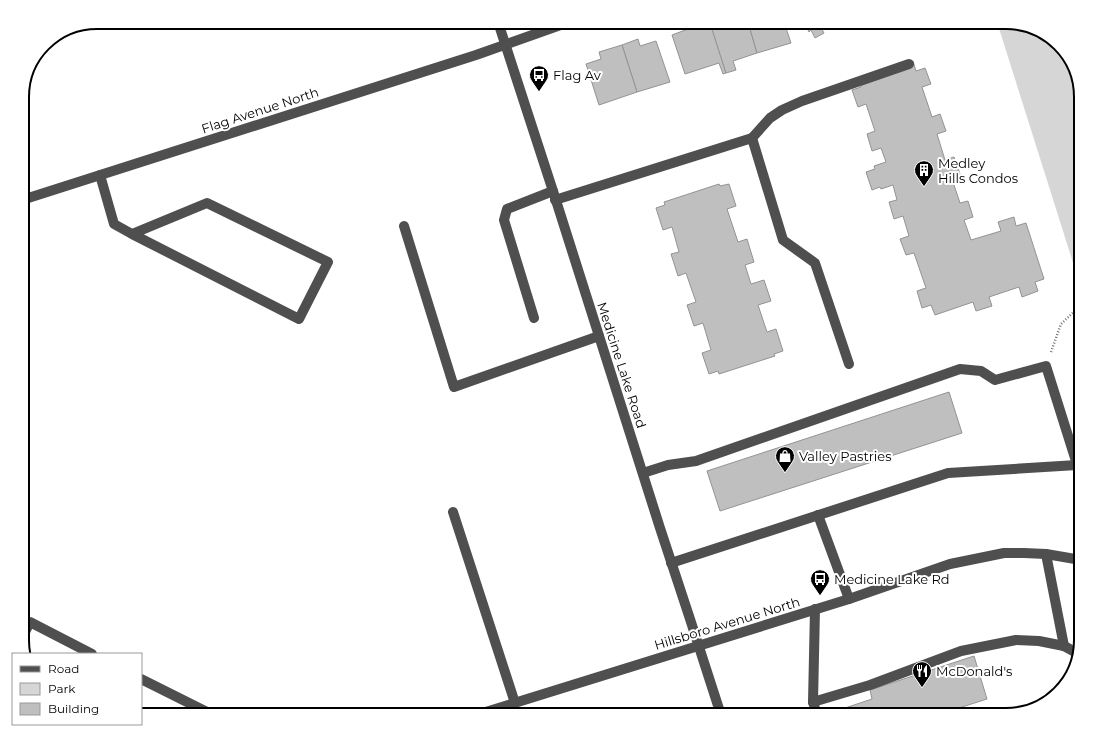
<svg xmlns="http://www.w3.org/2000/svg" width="1103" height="737" viewBox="0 0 1103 737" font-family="Montserrat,sans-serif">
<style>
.green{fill:#d6d6d6}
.building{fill:#bfbfbf;stroke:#939393}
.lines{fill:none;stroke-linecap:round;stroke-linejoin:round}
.path{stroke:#717171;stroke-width:2.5;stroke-dasharray:1 2;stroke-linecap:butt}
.minor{stroke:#4f4f4f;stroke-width:10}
.labels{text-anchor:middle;stroke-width:4;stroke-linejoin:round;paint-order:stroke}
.poi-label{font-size:13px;fill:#000;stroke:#fff;text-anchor:start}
.street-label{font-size:13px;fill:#000;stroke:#fff}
.rim{fill:none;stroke:#000;stroke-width:2}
</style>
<rect width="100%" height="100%" fill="#fff"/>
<polygon class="green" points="997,22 1006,22 1048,35 1071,60 1081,97 1081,288"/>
<g class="building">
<polygon points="690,22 710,22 726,73 723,74 719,63 685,74 672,35 688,29 686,23"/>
<polygon points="714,22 748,22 757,53 733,61 736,70 726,73 710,23"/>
<polygon points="748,22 784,22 791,43 757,53"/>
<polygon points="804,22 827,22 820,26 824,33 815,38 811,30 809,32"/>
<polygon points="638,39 640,46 656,41 670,82 637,92 622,45"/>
<polygon points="622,45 637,92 599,105 586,64 601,59 599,52"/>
<polygon points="913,61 916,71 925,68 931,84 922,87 932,117 940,114 946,131 937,134 945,160 954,157 960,174 951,176 960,203 968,201 973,217 964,220 971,240 1001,231 998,222 1014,217 1016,226 1026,223 1044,279 1035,282 1038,291 1022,297 1019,287 989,297 992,306 976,311 973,302 935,315 931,305 922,308 917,291 926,288 914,253 906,255 900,239 909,236 903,216 894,219 889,202 897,200 893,185 881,189 880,187 872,190 866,172 875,169 874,166 886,162 881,148 872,151 867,134 875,131 866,104 858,107 852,90 861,87 859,79"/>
<polygon points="719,184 720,186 729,184 736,206 727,209 738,242 747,239 754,262 745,265 751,284 764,280 771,301 758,305 767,332 776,329 783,351 774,354 775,356 719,374 718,371 709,374 702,353 711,350 703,323 694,326 687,305 696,302 686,273 678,276 671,254 679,252 672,227 663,230 656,208 665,205 664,202"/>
<polygon points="949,392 962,433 720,511 707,471"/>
<polygon points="974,656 987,699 937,715 844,715 842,709 872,699 870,690"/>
</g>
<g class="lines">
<polyline class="path" points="1051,352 1061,324 1081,305"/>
<g class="minor">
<polyline points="498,22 553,191 660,528 690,619 721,715"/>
<polyline points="752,138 770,118 782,110 802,101 909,64"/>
<polyline points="100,175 114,224 132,234 299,319 328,262 207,203 132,234"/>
<polyline points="22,200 476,55 569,22"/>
<polyline points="555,200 752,138 783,240 815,263 849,364"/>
<polyline points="404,226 454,387 599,336"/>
<polyline points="534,318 504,220 507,209 553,191"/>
<polyline points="643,473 668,465 696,461 960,369 981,371 995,380 1046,366 1081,477"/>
<polyline points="453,512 515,703"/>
<polyline points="818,515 849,599"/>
<polyline points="1046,554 1064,646"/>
<polyline points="671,563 948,473 1077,465"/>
<polyline points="815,609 813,702 817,715"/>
<polyline points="22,638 30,622 92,654"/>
<polyline points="141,679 213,715"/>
<polyline points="813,702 870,685 961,651 1016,640 1039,641 1064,646 1077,653"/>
<polyline points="476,715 849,599 950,564 1004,553 1024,553 1046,554 1081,560"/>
</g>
</g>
<defs>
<g id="bus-pin" transform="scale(1)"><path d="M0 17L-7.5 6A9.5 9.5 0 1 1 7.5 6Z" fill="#000" stroke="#fff"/><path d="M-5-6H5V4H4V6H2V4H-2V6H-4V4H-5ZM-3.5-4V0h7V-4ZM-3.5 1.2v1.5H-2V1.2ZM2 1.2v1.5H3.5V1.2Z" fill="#fff"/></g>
<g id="building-pin" transform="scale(1)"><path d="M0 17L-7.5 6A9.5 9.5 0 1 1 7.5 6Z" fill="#000" stroke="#fff"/><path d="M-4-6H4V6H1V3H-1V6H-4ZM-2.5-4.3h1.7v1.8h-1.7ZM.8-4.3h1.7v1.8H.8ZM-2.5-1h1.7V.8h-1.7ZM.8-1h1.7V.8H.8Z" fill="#fff"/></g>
<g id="shop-pin" transform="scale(1)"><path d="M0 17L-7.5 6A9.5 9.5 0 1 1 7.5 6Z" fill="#000" stroke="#fff"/><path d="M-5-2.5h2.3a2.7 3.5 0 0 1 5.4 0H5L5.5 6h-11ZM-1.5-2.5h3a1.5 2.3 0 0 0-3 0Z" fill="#fff"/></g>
<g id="restaurant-pin" transform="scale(1)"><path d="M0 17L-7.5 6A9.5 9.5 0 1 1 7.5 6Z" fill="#000" stroke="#fff"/><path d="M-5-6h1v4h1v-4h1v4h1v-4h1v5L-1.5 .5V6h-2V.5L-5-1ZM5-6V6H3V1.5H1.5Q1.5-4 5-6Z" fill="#fff"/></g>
</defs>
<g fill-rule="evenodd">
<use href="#bus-pin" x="539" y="75"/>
<use href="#building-pin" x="924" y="170"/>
<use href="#shop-pin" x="785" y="456"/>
<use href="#bus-pin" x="820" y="579"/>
<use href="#restaurant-pin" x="922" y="671"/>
</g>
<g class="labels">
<g class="poi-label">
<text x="553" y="80">Flag Av</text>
<text x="938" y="168">Medley<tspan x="938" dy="15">Hills Condos</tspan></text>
<text x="799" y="461">Valley Pastries</text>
<text x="834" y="584">Medicine Lake Rd</text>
<text x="936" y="676">McDonald's</text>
</g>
<g class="street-label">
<text transform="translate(260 110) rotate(-18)" y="5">Flag Avenue North</text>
<text transform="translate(622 365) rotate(72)" y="5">Medicine Lake Road</text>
<text transform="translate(727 623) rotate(-17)" y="5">Hillsboro Avenue North</text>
</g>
</g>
<path d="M0 0H1103V737H0ZM97 29H1006A68 68 0 0 1 1074 97V640A68 68 0 0 1 1006 708H97A68 68 0 0 1 29 640V97A68 68 0 0 1 97 29Z" fill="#fff" fill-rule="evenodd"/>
<path class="rim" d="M97 29H1006A68 68 0 0 1 1074 97V640A68 68 0 0 1 1006 708H97A68 68 0 0 1 29 640V97A68 68 0 0 1 97 29Z"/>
<rect x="12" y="653" width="130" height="72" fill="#ffffff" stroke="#999999"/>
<rect x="20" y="666" width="20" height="6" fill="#4f4f4f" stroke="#999999"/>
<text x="48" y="673" font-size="12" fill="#000000">Road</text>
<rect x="20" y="683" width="20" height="12" fill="#d6d6d6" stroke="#999999"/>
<text x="48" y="693" font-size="12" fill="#000000">Park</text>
<rect x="20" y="703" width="20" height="12" fill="#bfbfbf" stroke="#999999"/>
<text x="48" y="713" font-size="12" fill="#000000">Building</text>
</svg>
